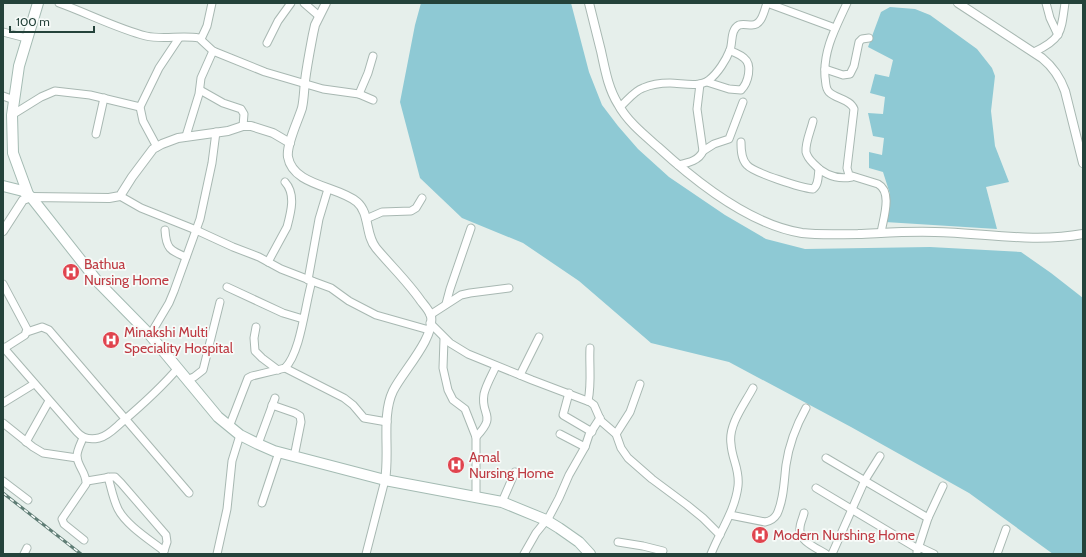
<svg xmlns="http://www.w3.org/2000/svg" width="1086" height="557" viewBox="0 0 1086 557" font-family="Cabin,sans-serif">
<style>
.water{fill:#8ec9d4}
.lines{fill:none;stroke-linecap:round;stroke-linejoin:round}
.minor-casing{stroke:#a8b8b2;stroke-width:9}
.tertiary-casing{stroke:#a8b8b2;stroke-width:10}
.secondary-casing{stroke:#a4bbb3;stroke-width:12}
.minor{stroke:#fff;stroke-width:7}
.tertiary{stroke:#fff;stroke-width:8}
.secondary{stroke:#fff;stroke-width:10}
.rail-casing{stroke:#5f7d75;stroke-width:3}
.rail{stroke:#f7fbf9;stroke-width:1.5;stroke-dasharray:4.5;stroke-linecap:butt}
.labels{text-anchor:middle;stroke-width:3.5;stroke-linejoin:round;paint-order:stroke}
.health-label{font-size:14px;fill:#be3a42;stroke:#f7fbf9;text-anchor:start}
</style>
<rect width="100%" height="100%" fill="#e6efeb"/>
<g class="water">
<polygon points="421,3 571,3 589,72 602,105 618,126 638,149 669,177 725,215 766,239 805,249 930,247 1021,252 1051,273 1083,298 1083,554 1053,554 969,493 851,427 729,362 651,343 579,281 523,243 462,218 420,178 400,102 415,25"/>
<polygon points="890,7 915,9 930,15 977,49 992,68 995,76 991,111 995,146 1009,182 986,187 997,229 885,222 890,194 883,172 869,168 869,152 882,155 884,138 873,136 868,113 883,114 885,97 870,93 875,74 889,77 893,60 868,47 881,12"/>
</g>
<g class="lines">
<g class="minor-casing">
<g id="minor">
<path d="M59 3C87 13 118 29 146 36 163 40 181 35 199 38L213 51 265 72 323 89 359 94 373 100"/>
<polyline points="304,3 319,16"/>
<polyline points="767,3 835,28"/>
<path d="M847 3C836 27 823 50 825 77 826 82 825 88 829 92 836 99 850 99 854 109L847 168 849 175 878 184C893 192 883 219 881 233"/>
<polyline points="1046,3 1050,18 1058,35"/>
<polyline points="3,32 26,38"/>
<polyline points="201,39 207,26 212,3"/>
<polyline points="267,43 278,21 291,3"/>
<path d="M1034 52C1062 39 1061 32 1065 3"/>
<polyline points="825,69 843,75 850,74 854,66 859,42 862,39 869,38"/>
<path d="M707 82 729 89 741 90C748 83 753 65 744 58 740 54 734 53 730 50"/>
<polyline points="200,90 223,103 241,109 244,114 243,126"/>
<polyline points="359,94 368,73 373,56"/>
<polyline points="3,96 14,100"/>
<path d="M620 107C627 101 634 91 643 88 652 84 662 83 670 83 682 83 699 88 709 80 718 73 726 60 730 50 733 42 730 30 739 25 743 24 747 25 752 25 762 25 764 11 767 3"/>
<polyline points="12,115 41,97 55,91 90,95 140,107"/>
<path d="M813 121C811 130 805 143 806 152 807 156 810 160 813 163 823 174 836 180 852 177"/>
<polyline points="96,134 104,98"/>
<polyline points="186,136 199,94 201,78 213,51"/>
<path d="M741 142C741 149 741 159 747 165 754 173 802 188 813 189 819 185 818 175 819 169"/>
<polyline points="157,147 143,121 140,107 159,68 179,38"/>
<polyline points="703,151 714,144 729,139 743,102"/>
<path d="M678 165C687 163 699 161 703 151L697 109 700 84"/>
<polyline points="120,196 141,208 196,230 233,247 259,257 281,269 312,281 331,288 349,301 376,315 429,330"/>
<polyline points="366,219 382,212 411,211 416,208 422,198"/>
<path d="M165 230C166 248 170 251 186 257"/>
<path d="M268 262 287 227C291 212 296 194 285 182"/>
<polyline points="308,280 319,219 328,189"/>
<polyline points="3,284 27,329 25,335 3,349"/>
<polyline points="227,287 283,313 303,319"/>
<polyline points="446,304 450,289 471,228"/>
<polyline points="430,315 461,295 470,293 509,288"/>
<polyline points="430,323 450,343 468,354 532,380 590,402 594,405 601,421 616,434 621,448 628,458 652,479 687,505 703,518 720,535"/>
<polyline points="256,327 254,338 255,351 262,358 278,370"/>
<polyline points="27,332 42,327 49,330 189,493"/>
<polyline points="150,335 169,303 174,291 200,219 212,163 216,132"/>
<polyline points="444,339 443,368 448,390 453,400 465,409 476,437 476,497"/>
<path d="M3 347 77 432C83 439 90 440 99 438 108 436 115 428 122 422 142 405 161 388 178 368"/>
<polyline points="285,368 344,398 353,405 364,418 387,422"/>
<polyline points="520,375 539,337"/>
<polyline points="187,380 194,377 203,370 220,302"/>
<polyline points="569,393 563,415 592,432"/>
<path d="M588 401C592 383 589 366 590 348"/>
<polyline points="3,403 34,384"/>
<polyline points="272,405 295,413 300,416 301,422 294,457"/>
<polyline points="3,423 33,447 43,453 77,458"/>
<path d="M229 427 248 378 252 376 285 368C301 352 305 304 312 281"/>
<polyline points="560,434 585,447"/>
<polyline points="616,434 630,412 640,384"/>
<path d="M476 437C498 414 480 416 484 394 486 385 492 375 496 366"/>
<path d="M83 438C81 443 77 450 77 456 77 466 87 473 86 484L62 519 64 524 84 540"/>
<polyline points="26,442 49,401"/>
<polyline points="258,444 275,398"/>
<polyline points="826,458 928,518"/>
<path d="M108 477C111 487 113 499 118 509 126 525 150 540 164 551"/>
<polyline points="3,481 28,500"/>
<polyline points="87,481 111,477 115,477 121,483 166,535 167,542 163,554"/>
<polyline points="816,488 918,549"/>
<polyline points="502,502 515,472"/>
<polyline points="262,503 279,452"/>
<path d="M804 513C803 518 800 523 800 528 798 541 817 548 826 554"/>
<path d="M730 515 765 522C771 521 774 519 777 514 784 499 784 481 786 465 789 444 796 426 806 408"/>
<polyline points="618,542 643,546 663,551"/>
<polyline points="919,547 934,554"/>
<polyline points="917,552 928,518 943,486"/>
<polyline points="24,554 27,548"/>
<polyline points="217,554 227,509 232,461 240,435"/>
<polyline points="366,554 385,480"/>
<polyline points="524,554 536,533 549,517 559,498 569,475 585,447 589,435 600,418"/>
<path d="M711 554C720 531 735 511 738 486 740 469 732 460 731 444 728 425 744 405 753 388"/>
<polyline points="832,554 865,480 880,456"/>
<polyline points="997,554 1006,529"/>
</g>
</g>
<g class="tertiary-casing">
<g id="tertiary">
<path d="M326 3 315 25 313 34C310 50 307 65 305 81 304 90 304 99 302 108 298 121 286 145 288 157 293 186 338 186 357 202 370 213 365 235 376 248 391 266 408 282 421 301 425 306 429 310 431 316 435 338 403 371 393 391 381 416 390 452 385 480"/>
<path d="M589 3C593 19 597 35 601 51 605 69 608 88 618 104 627 121 643 134 658 147 695 181 751 225 802 233 820 235 839 234 858 234 883 233 909 231 935 232 984 233 1034 243 1083 234"/>
<path d="M958 3 1042 58C1053 67 1060 77 1065 91L1083 163"/>
<polyline points="3,231 23,200 31,197 109,198 120,196 132,177 153,149 162,144 178,138 228,131 243,126 251,126 273,133 290,143"/>
</g>
</g>
<g class="secondary-casing">
<g id="secondary">
<polyline points="3,186 23,191 31,197 98,282 150,335 218,417 240,435 258,444 274,451 385,480 502,502 546,520 559,528 579,542 590,554"/>
<polyline points="28,194 13,153 12,115 19,66 38,3"/>
</g>
</g>
<use href="#minor" class="minor"/>
<use href="#tertiary" class="tertiary"/>
<use href="#secondary" class="secondary"/>
<g class="rail-casing">
<polyline id="rail" points="3,493 81,554"/>
</g>
<use href="#rail" class="rail"/>
</g>
<defs>
<g id="hospital-disc" transform="scale(0.9)"><circle r="9.5" fill="#e0444e" stroke="#f7fbf9"/><path d="M-5-5h3v3.5h4V-5h3V5h-3V1.5h-4V5h-3Z" fill="#fff"/></g>
</defs>
<g fill-rule="evenodd">
<use href="#hospital-disc" x="71" y="272"/>
<use href="#hospital-disc" x="111" y="340"/>
<use href="#hospital-disc" x="456" y="465"/>
<use href="#hospital-disc" x="760" y="535"/>
</g>
<g class="labels">
<g class="health-label">
<text x="84" y="269">Bathua<tspan x="84" dy="16">Nursing Home</tspan></text>
<text x="124" y="337">Minakshi Multi<tspan x="124" dy="16">Speciality Hospital</tspan></text>
<text x="469" y="462">Amal<tspan x="469" dy="16">Nursing Home</tspan></text>
<text x="773" y="540">Modern Nurshing Home</text>
</g>
</g>
<rect width="1086" height="557" fill="none" stroke="#24423a" stroke-width="8"/>
<path d="M10 26v6h84v-6" fill="none" stroke="#24423a" stroke-width="2"/>
<text x="16" y="26" font-size="12" fill="#24423a" stroke="#f7fbf9" stroke-width="3" paint-order="stroke">100 m</text>
</svg>
